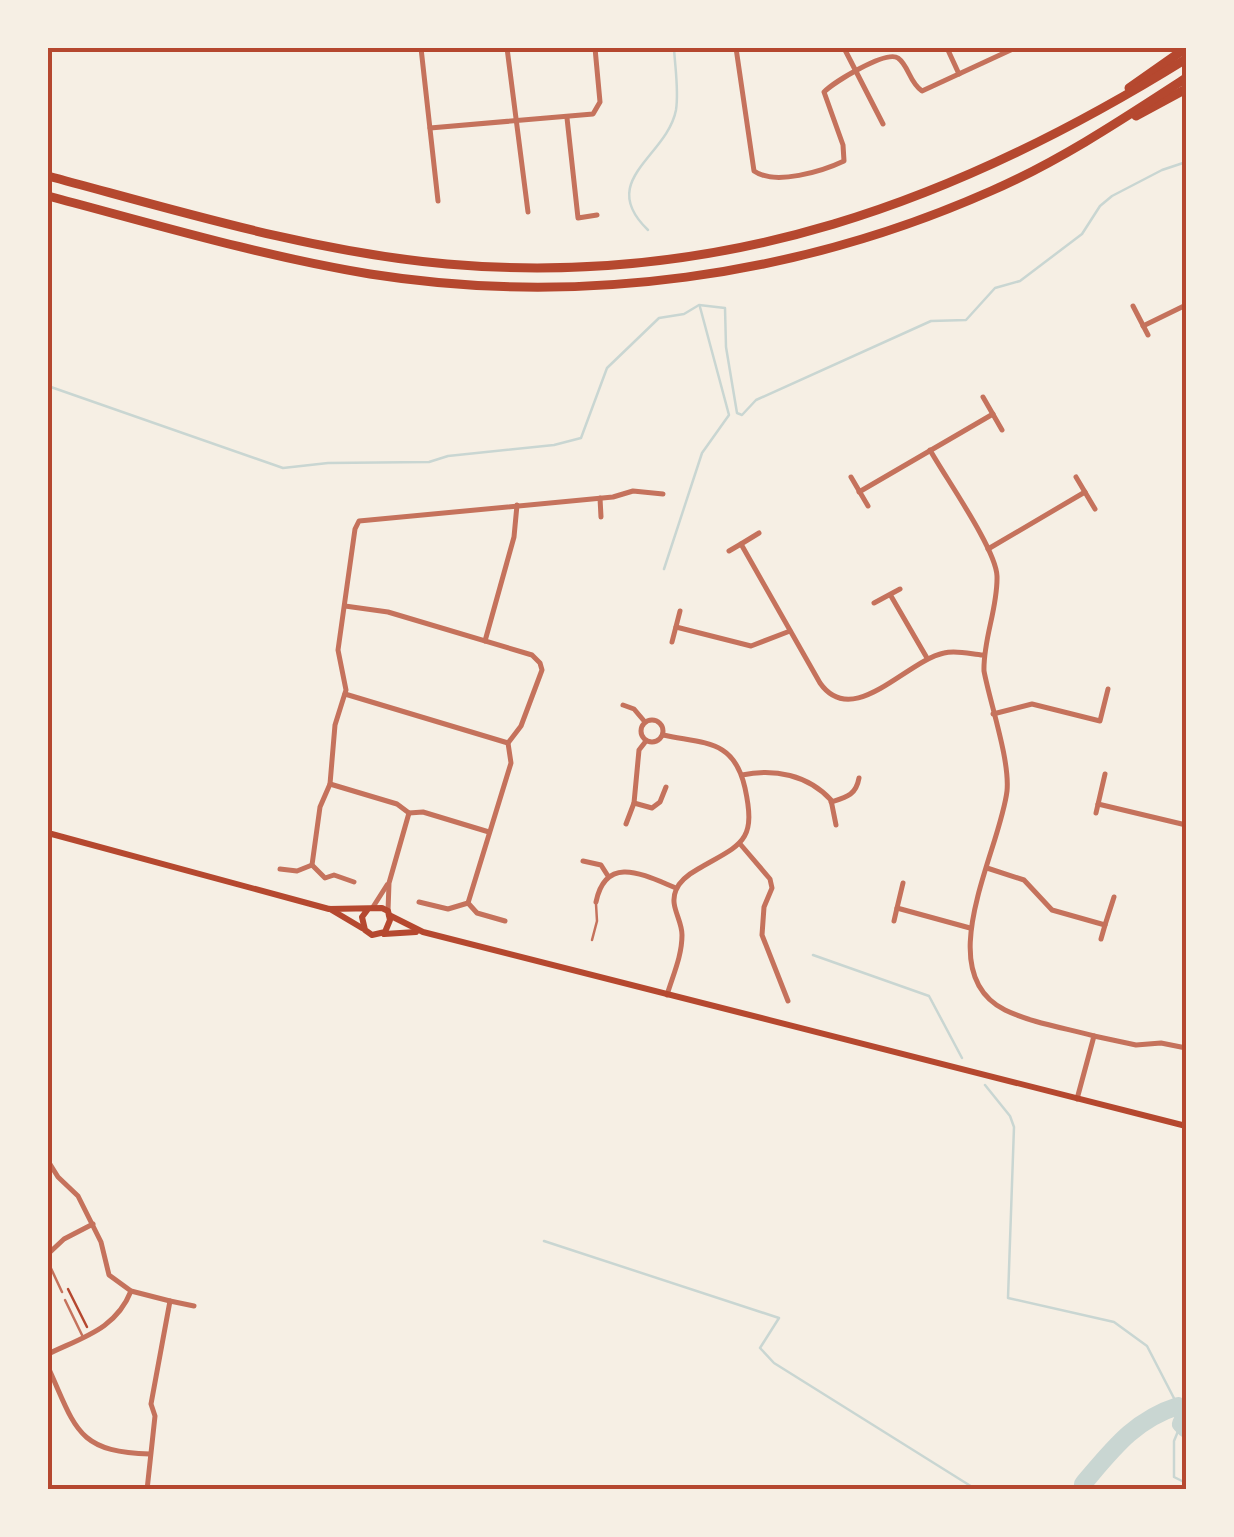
<svg xmlns="http://www.w3.org/2000/svg" width="1234" height="1537" viewBox="0 0 1234 1537" font-family="'Exo 2',sans-serif">
<style>
.lines{fill:none;stroke-linecap:round;stroke-linejoin:round}
.stream{stroke:#c9d6d2;stroke-width:2.5}
.river{stroke:#c9d6d2;stroke-width:18}
.path{stroke:#b5482f;stroke-width:2.5}
.service{stroke:#c5725c;stroke-width:2.5}
.minor{stroke:#c5725c;stroke-width:5}
.secondary{stroke:#b5482f;stroke-width:6}
.motorway{stroke:#b5482f;stroke-width:9}
.neatline{fill:none;stroke:#b5482f;stroke-width:4}
</style>
<rect width="100%" height="100%" fill="#f6efe4"/>
<g class="lines">
<g class="stream">
<path d="M648 230C596 180 667 157 676 110 679 91 675 67 674 48"/>
<polyline points="48,386 283,468 328,463 429,462 448,456 554,445 581,438 607,368 659,318 684,314 699,305 725,308 726,347 737,413 742,415 756,400 931,321 966,320 995,288 1020,281 1082,234 1100,206 1112,196 1162,170 1186,162"/>
<polyline points="664,569 702,453 729,415 700,307"/>
<polyline points="813,955 929,996 962,1058"/>
<polyline points="985,1085 1010,1116 1014,1127 1008,1298 1114,1322 1147,1346 1178,1406"/>
<polyline points="544,1241 779,1318 760,1348 774,1363 977,1490"/>
<polyline points="1181,1424 1174,1441 1174,1477 1186,1483"/>
</g>
<path class="river" d="M1083 1490V1484C1112 1450 1134 1420 1178 1406L1185 1415 1181 1424 1186 1429"/>
<polyline class="path" points="68,1289 87,1327"/>
<g class="service">
<polyline points="592,940 597,921 596,904"/>
<polyline points="48,1262 62,1292"/>
<polyline points="65,1300 82,1335"/>
</g>
<g class="minor">
<polyline points="421,48 438,201"/>
<polyline points="507,48 528,212"/>
<path d="M736 48 754 171C775 186 823 171 844 161L843 145 824 92C834 82 886 50 898 58 909 66 909 82 922 91L1015 48"/>
<polyline points="844,48 883,124"/>
<polyline points="947,48 959,74"/>
<polyline points="567,118 578,218 597,215"/>
<polyline points="430,128 593,114 600,102 595,48"/>
<polyline points="1133,306 1148,335"/>
<polyline points="1143,326 1186,305"/>
<polyline points="983,397 1002,430"/>
<path d="M930 450C945 477 996 549 997 576 998 608 983 639 984 671 990 703 1010 760 1007 791 1000 851 929 972 1005 1010 1032 1023 1065 1028 1094 1036L1077 1099"/>
<polyline points="851,477 868,506"/>
<polyline points="1076,477 1095,509"/>
<polyline points="859,492 993,414"/>
<polyline points="600,498 601,517"/>
<path d="M759 533 741 544 820 683C853 730 906 661 944 653 956 650 971 654 983 655"/>
<polyline points="988,549 1085,492"/>
<polyline points="729,551 741,544"/>
<polyline points="891,596 927,658"/>
<polyline points="874,603 900,589"/>
<polyline points="345,606 388,612 532,655 540,663 542,670 521,726 508,743 511,763 468,903 477,913 505,921"/>
<polyline points="676,627 751,646 790,631"/>
<polyline points="485,641 514,537 517,505"/>
<polyline points="672,642 680,611"/>
<polyline points="345,694 508,743"/>
<polyline points="623,705 634,709 645,722"/>
<polyline points="993,714 1032,704 1100,721 1108,689"/>
<circle cx="652" cy="731" r="11"/>
<path d="M663 735C705 744 734 739 745 788 757 843 741 844 698 869 689 874 680 880 676 890 669 906 682 919 682 935 682 956 673 975 667 995"/>
<path d="M742 775C774 768 808 775 831 800L836 825"/>
<polyline points="330,784 397,804 409,813 423,812 489,832"/>
<path d="M831 802C847 797 856 795 859 778"/>
<polyline points="634,803 652,808 660,802 666,787"/>
<polyline points="1098,804 1186,825"/>
<polyline points="1096,813 1105,774"/>
<polyline points="626,824 634,803 639,750 646,741"/>
<polyline points="741,845 770,879 772,888 764,907 762,935 788,1001"/>
<polyline points="583,861 601,865 608,876"/>
<polyline points="987,868 1024,880 1052,910 1105,925 1114,897"/>
<polyline points="280,869 297,871 312,865"/>
<polyline points="354,882 334,875 325,878 312,865 320,807 330,784 335,725 346,690 338,650 355,529 359,521 613,497 633,491 663,494"/>
<polyline points="903,883 897,908 970,928"/>
<polyline points="419,902 448,909 468,903"/>
<path d="M596 902C606 854 644 875 676 888"/>
<polyline points="373,907 387,885"/>
<polyline points="388,911 389,883 409,813"/>
<polyline points="894,921 897,908"/>
<polyline points="1101,939 1105,925"/>
<polyline points="1094,1036 1136,1045 1161,1043 1186,1048"/>
<polyline points="48,1161 58,1177 78,1196 101,1242 109,1275 131,1291 170,1301 151,1404 155,1416 147,1490"/>
<polyline points="48,1254 64,1239 93,1224"/>
<polyline points="170,1301 194,1306"/>
<path d="M48 1354C83 1337 116 1329 131 1291"/>
<path d="M48 1367C76 1428 76 1452 150 1454"/>
</g>
<g class="secondary">
<polyline points="48,833 329,909 382,908 388,911 390,920 385,932 372,935 365,930 362,917 368,909"/>
<polyline points="330,909 362,928"/>
<polyline points="389,915 423,932 1186,1126"/>
<polyline points="384,934 416,932"/>
</g>
<g class="motorway">
<polyline points="1129,88 1186,48"/>
<polyline points="1136,116 1186,89"/>
<path d="M48 176C179 211 312 252 447 264 722 288 956 202 1186 59"/>
<path d="M48 196C154 224 261 256 370 274 579 307 797 277 991 191 1060 161 1123 119 1186 78"/>
</g>
</g>
<rect width="1234" height="1537" fill="none" stroke="#f6efe4" stroke-width="100"/>
<rect x="50" y="50" width="1134" height="1437" class="neatline"/>
</svg>
